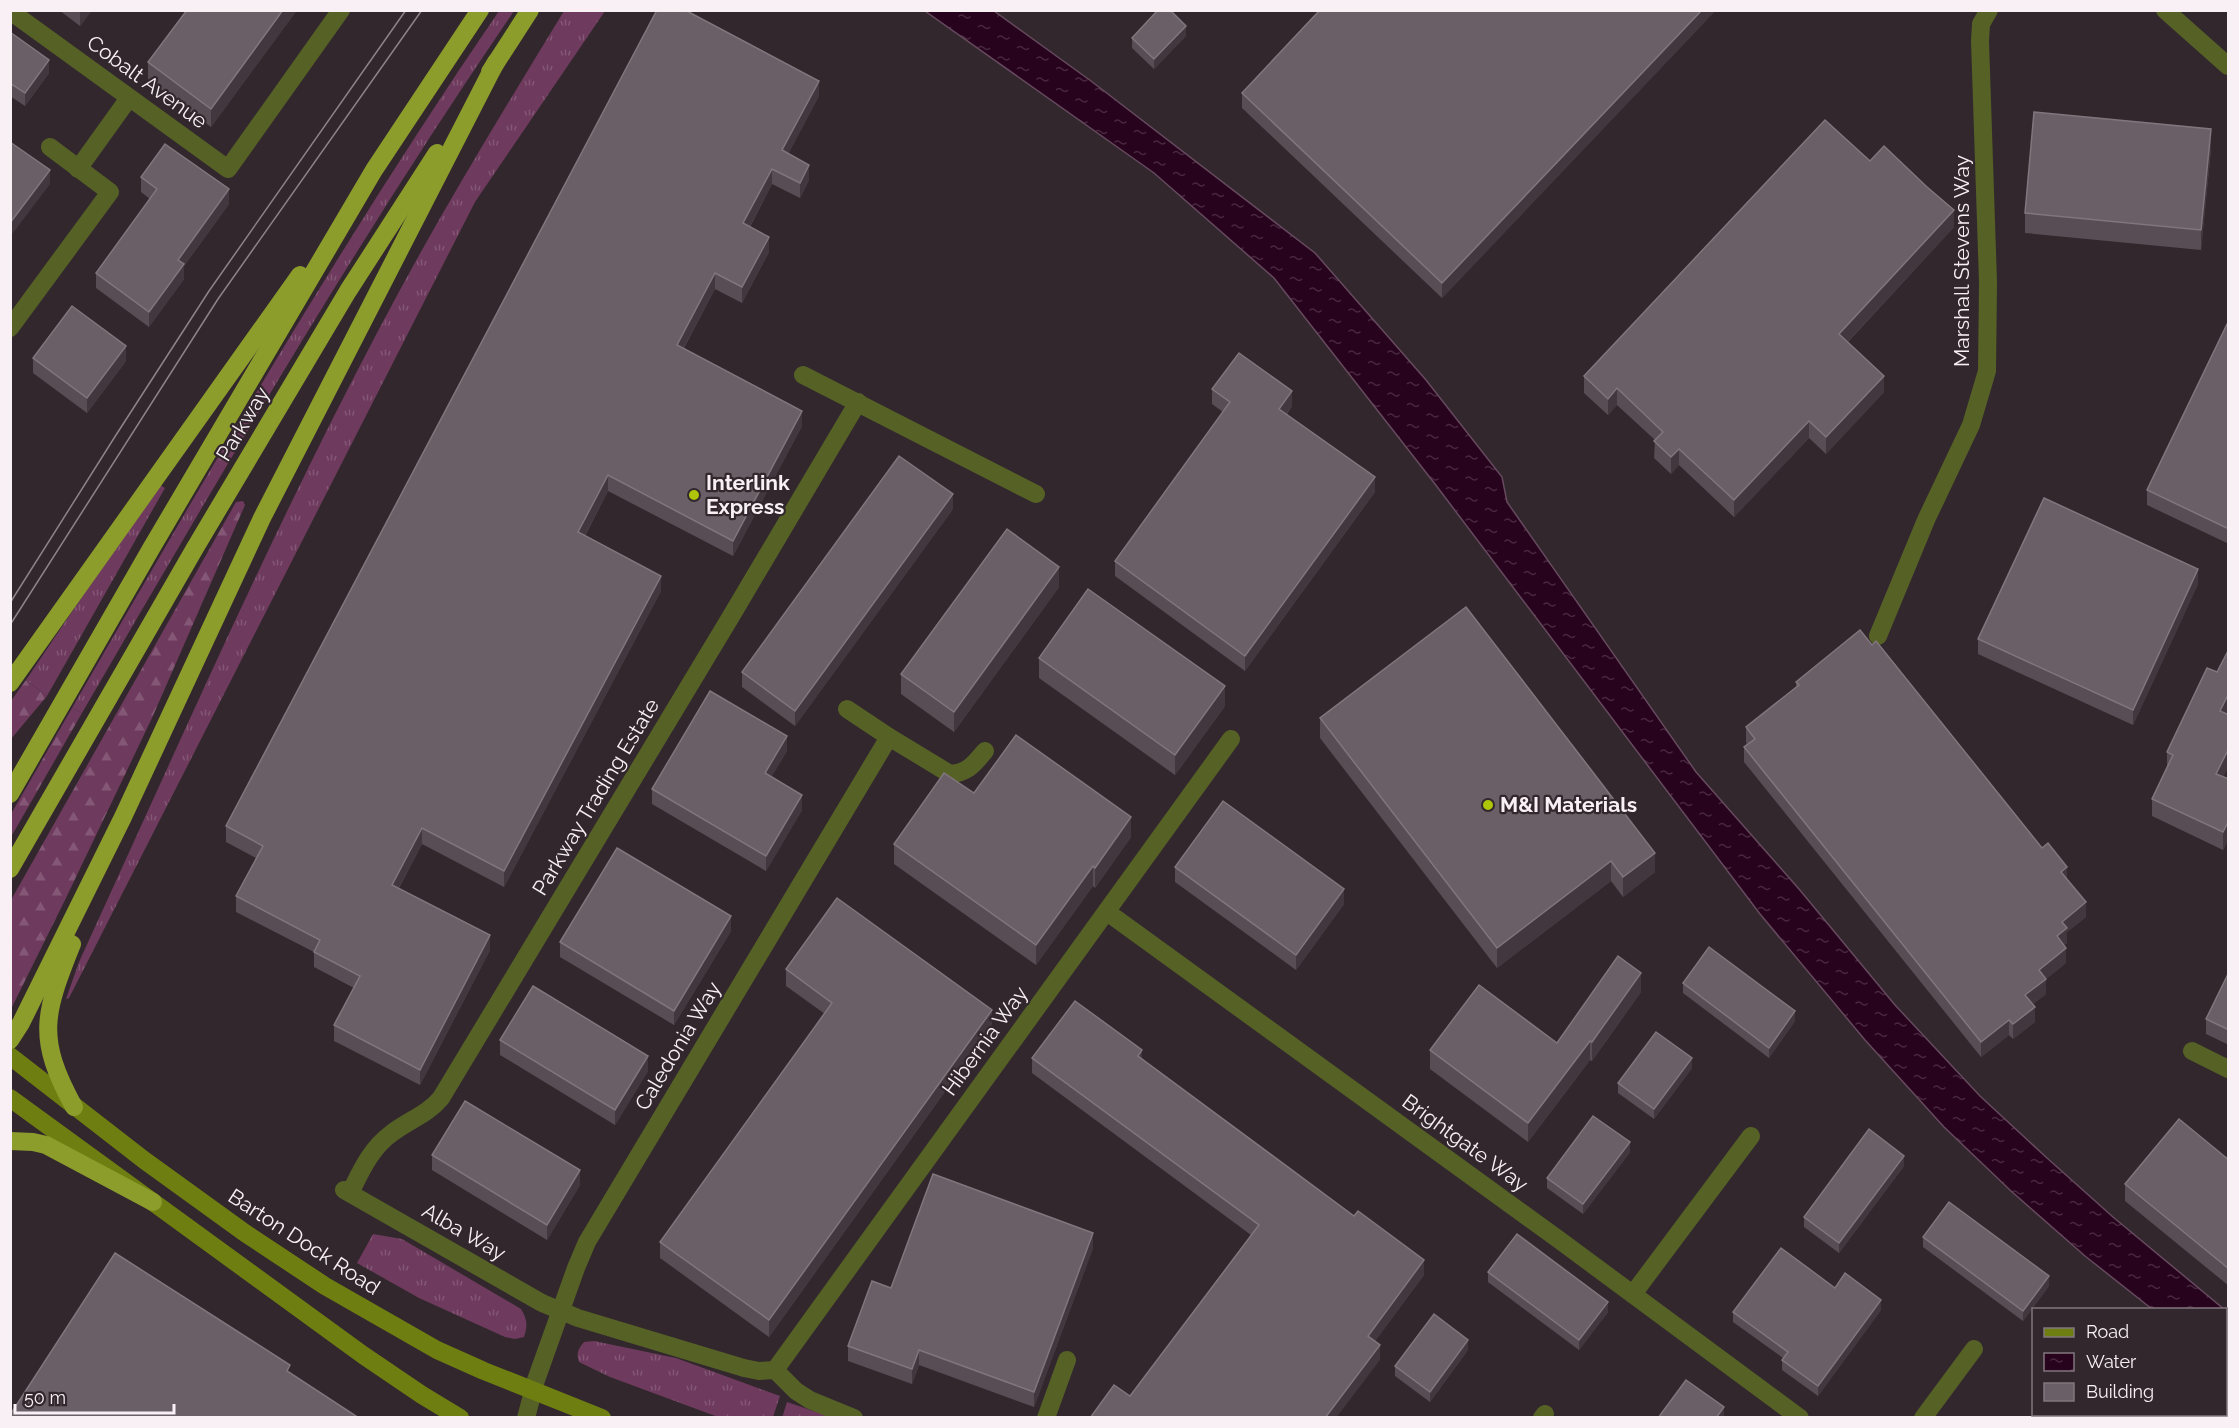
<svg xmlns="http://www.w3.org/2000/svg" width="2239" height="1428" viewBox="0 0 2239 1428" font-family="Raleway,sans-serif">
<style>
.grass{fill:url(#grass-tufts)}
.forest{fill:url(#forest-firs)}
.water{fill:url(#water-ripples);stroke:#664a5e;stroke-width:1.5}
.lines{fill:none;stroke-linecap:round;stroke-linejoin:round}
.minor{stroke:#566126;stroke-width:18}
.tertiary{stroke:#566126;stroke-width:18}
.secondary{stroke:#6f7e11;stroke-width:18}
.trunk{stroke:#8c9d2c;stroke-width:18}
.tram{stroke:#8d8389;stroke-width:1.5}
.wall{fill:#594d55}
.shaded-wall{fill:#42373e}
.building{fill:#6a5f66;stroke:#80767d;stroke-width:1.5}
.poi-dot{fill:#aec509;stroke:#32272d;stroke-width:2}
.labels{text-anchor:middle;stroke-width:4.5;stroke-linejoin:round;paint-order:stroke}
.street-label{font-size:21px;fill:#f8f0f5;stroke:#32272d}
.poi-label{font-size:21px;font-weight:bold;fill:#f8f0f5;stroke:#32272d;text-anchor:start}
</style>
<defs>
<pattern id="grass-tufts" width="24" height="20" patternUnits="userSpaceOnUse" patternTransform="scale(1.5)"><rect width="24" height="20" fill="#6e3a5d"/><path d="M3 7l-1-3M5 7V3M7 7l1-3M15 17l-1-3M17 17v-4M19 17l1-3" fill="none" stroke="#835775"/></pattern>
<pattern id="forest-firs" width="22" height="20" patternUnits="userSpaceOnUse" patternTransform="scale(1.5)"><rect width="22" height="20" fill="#6e3a5d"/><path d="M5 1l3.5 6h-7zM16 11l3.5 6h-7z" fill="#835775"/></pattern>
<pattern id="water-ripples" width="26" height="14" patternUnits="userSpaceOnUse" patternTransform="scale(1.5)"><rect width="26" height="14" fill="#28031e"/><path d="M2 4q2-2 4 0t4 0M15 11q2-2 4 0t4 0" fill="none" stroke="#48283f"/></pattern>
</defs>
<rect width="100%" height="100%" fill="#32272d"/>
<g class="grass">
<path d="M499 11H514C359 238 220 475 82 713L72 708C208 472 345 236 499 11Z"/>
<path d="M564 11H605L475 202 69 998 66 999 79 962C176 751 269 537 378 331 435 222 500 116 564 11Z"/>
<polygon points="158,484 165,488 47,696 26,680"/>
<path d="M373 1234 402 1239 521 1309C527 1319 528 1325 524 1337L515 1339 505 1337 419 1298 357 1263Z"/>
<path d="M594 1341 676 1358 780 1396 773 1417H718L610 1377 579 1362C576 1353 578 1349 584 1342Z"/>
<polygon points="787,1402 831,1417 782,1418"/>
</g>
<g class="forest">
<polygon points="243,501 245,505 152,718 66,898 11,1009 11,900 236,502"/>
<polygon points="26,680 47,696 11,739 11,701"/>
<polygon points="72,708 82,713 11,837 11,814"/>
</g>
<polygon class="water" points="925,11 994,11 1091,81 1315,253 1426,380 1502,477 1507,502 1696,772 1799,889 1895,1005 1980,1096 2047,1158 2113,1217 2225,1310 2152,1309 2085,1256 2011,1191 1944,1127 1865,1040 1760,914 1435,484 1274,278 1154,173"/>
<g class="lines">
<g class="minor">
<polyline points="10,11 228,169 341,10"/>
<polyline points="78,169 129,98"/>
<polyline points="10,328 110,192 50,147"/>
<polyline points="803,375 1036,494"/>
<polyline points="1878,636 1926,520 1971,425 1987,371 1988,282 1980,41 1981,24 1989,10"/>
<path d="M847 709 889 737 950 774C968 773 974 764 985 751"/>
<polyline points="1107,912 1558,1239 1800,1418"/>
<polyline points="2192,1051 2228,1069"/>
<polyline points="344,1190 542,1303 578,1318 744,1368 759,1371 775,1370 796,1391 810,1400 854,1418"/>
<path d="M350 1193C361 1171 371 1148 392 1133 409 1120 428 1114 441 1098L733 613 858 402"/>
<polyline points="1633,1294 1751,1136"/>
<polyline points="775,1370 1231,739"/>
<polyline points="526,1418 536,1380 576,1268 587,1242 889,737"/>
<polyline points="1046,1418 1067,1360"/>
<polyline points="1542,1418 1545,1414"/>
<polyline points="1923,1418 1974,1349"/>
</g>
<polyline class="tertiary" points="2165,10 2228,66"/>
<g class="secondary">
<polyline points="10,1056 144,1160 245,1233 325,1286 437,1350 484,1371 602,1418"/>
<polyline points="10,1098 363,1355 422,1395 460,1418"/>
</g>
<g class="trunk">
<polyline points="490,72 530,10"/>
<polyline points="10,683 300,275"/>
<polyline points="10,794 152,547 374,170 480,10"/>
<polyline points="10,869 195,548 348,291 437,153"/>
<path d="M72 944C44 1014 36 1038 74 1107"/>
<polyline points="10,1040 21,1023 123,817 262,518 496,62"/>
<polyline points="10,1141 33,1142 46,1145 153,1202"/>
</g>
<g class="tram">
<polyline points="10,603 116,435 209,291 406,10"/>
<polyline points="10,625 218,299 422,10"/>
</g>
</g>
<g class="wall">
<polygon points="59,10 92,10 80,26"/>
<polygon points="297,10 211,127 148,80 148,62"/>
<polygon points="1716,10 1442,298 1242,108 1242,93"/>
<polygon points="10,32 49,73 25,106 10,96"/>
<polygon points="1186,36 1154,69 1132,48 1132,38"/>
<polygon points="819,96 788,154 809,180 800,198 772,184 750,227 769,252 742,303 715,289 684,348 802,426 733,556 608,491 585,536 661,591 504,887 422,844 399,888 490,950 420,1085 334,1041 334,1025 354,988 314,967 314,952 236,912 236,896 256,858 226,842 226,826"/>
<polygon points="2211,149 2201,250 2025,233 2025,213"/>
<polygon points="1870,161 1954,227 1848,342 1884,392 1826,454 1809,438 1734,517 1679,465 1671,474 1654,458 1655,440 1617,405 1608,415 1584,393 1584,376"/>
<polygon points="141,177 229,204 184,266 184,279 149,327 96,288 96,273 150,199 141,192"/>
<polygon points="2229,320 2229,544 2147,505 2147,490"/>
<polygon points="33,358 126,361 87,413 33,373"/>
<polygon points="1212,389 1292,406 1287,414 1375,492 1245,671 1115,576 1115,561 1223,412 1212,404"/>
<polygon points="953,509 795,726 742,687 742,672"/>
<polygon points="2198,584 2133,725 1978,654 1978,639"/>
<polygon points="1059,587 954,732 901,694 901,674"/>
<polygon points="2229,649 2229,710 2227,714 2229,715 2229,766 2223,777 2229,779 2229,838 2223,850 2152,816 2152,799 2167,767 2167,752 2217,672"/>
<polygon points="1039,658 1225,706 1175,775 1039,678"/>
<polygon points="1796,682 2042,848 2067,879 2086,917 2067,932 2067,943 2064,945 2066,963 2046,979 2046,994 2033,1004 2035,1022 2013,1039 2009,1035 1981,1057 1744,762 1744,747 1747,745 1746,742 1746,727 1796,687"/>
<polygon points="1320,718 1655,872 1623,897 1611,881 1497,968 1320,738"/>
<polygon points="787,751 771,777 802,810 766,871 652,804 652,789"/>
<polygon points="974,793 1131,837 1095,888 1093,886 1036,965 894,864 894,844"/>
<polygon points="1175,867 1344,904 1296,970 1175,882"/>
<polygon points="731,931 674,1025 560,957 560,942"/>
<polygon points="786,969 992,1026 769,1337 660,1258 660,1242 825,1014 786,986"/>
<polygon points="2229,972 2229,1045 2206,1034 2206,1019"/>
<polygon points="1683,983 1795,1021 1769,1058 1683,993"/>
<polygon points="1641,992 1592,1061 1590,1060 1528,1142 1430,1069 1430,1050 1557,1043"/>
<polygon points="500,1040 648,1071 615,1125 500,1055"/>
<polygon points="1032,1058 1142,1059 1424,1275 1375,1341 1380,1360 1090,1418 1130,1396 1251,1235 1032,1073"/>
<polygon points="1692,1068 1654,1119 1618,1093 1618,1083"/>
<polygon points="1630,1152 1583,1214 1547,1188 1547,1178"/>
<polygon points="432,1155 580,1185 547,1240 432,1170"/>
<polygon points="2229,1160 2229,1286 2125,1201 2125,1184"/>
<polygon points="1904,1166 1839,1253 1804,1227 1804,1217"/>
<polygon points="1923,1237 2049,1286 2023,1321 1923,1247"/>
<polygon points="1093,1248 1034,1407 919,1365 912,1384 848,1361 848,1346 891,1288"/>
<polygon points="1488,1272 1608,1312 1579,1350 1488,1282"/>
<polygon points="1835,1288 1881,1310 1818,1396 1782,1370 1782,1360 1783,1358 1733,1322 1733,1312"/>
<polygon points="1468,1350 1430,1402 1395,1376 1395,1366"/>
<polygon points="2070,1414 2095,1414 2093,1418 2074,1418"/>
</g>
<g class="shaded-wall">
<polygon points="80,10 92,10 80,26"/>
<polygon points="283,10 297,10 211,127 211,109"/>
<polygon points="1702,10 1716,10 1442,298 1442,283"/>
<polygon points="1186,26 1186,36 1154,69 1154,59"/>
<polygon points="49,60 49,73 25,106 25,93"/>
<polygon points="819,81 819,96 782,166 782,150"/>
<polygon points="2211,129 2211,149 2201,250 2201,230"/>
<polygon points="809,165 809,180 800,198 800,183"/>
<polygon points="772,169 772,184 743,239 743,223"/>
<polygon points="50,170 50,184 10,237 10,223"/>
<polygon points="229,189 229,204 184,266 184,279 149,327 149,312 178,260"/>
<polygon points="1954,210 1954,227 1839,351 1839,334"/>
<polygon points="769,237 769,252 742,303 742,287"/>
<polygon points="715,273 715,289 677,360 677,345"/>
<polygon points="126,346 126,361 87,413 87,398"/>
<polygon points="1884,376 1884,392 1826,454 1826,437"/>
<polygon points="1617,388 1617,405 1608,415 1608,399"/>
<polygon points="1292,391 1292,406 1279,423 1279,409"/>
<polygon points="802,411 802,426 733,556 733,541"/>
<polygon points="1809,421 1809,438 1734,517 1734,500"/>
<polygon points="1679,449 1679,465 1671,474 1671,457"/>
<polygon points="608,475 608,491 578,548 578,532"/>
<polygon points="1375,477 1375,492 1245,671 1245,656"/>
<polygon points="953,494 953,509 795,726 795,711"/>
<polygon points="1059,567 1059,587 954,732 954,712"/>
<polygon points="2198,569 2198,584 2133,725 2133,710"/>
<polygon points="661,576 661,591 504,887 504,871"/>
<polygon points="1225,686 1225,706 1175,775 1175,755"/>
<polygon points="2229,693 2229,710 2220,728 2220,711"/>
<polygon points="787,736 787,751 765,788 765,773"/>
<polygon points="2229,748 2229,766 2216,791 2216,774"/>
<polygon points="802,795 802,810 766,871 766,856"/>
<polygon points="1131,817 1131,837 1095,888 1095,868"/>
<polygon points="2229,820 2229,838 2223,850 2223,832"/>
<polygon points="422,828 422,844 392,900 392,885"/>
<polygon points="1655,853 1655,872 1623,897 1623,877"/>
<polygon points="1611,861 1611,881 1497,968 1497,948"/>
<polygon points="1093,866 1093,886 1036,965 1036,945"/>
<polygon points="2067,867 2067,882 2061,872"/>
<polygon points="1344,889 1344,904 1296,970 1296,955"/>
<polygon points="2086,902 2086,917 2067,932 2067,943 2057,951 2057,936 2062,922"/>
<polygon points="731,916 731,931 674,1025 674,1011"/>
<polygon points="490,935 490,950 420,1085 420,1070"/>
<polygon points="2066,948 2066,963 2046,979 2046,994 2025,1010 2025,995 2039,970"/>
<polygon points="1641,973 1641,992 1592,1061 1592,1042"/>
<polygon points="2035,1007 2035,1022 2013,1039 2013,1024"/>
<polygon points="992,1010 992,1026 769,1337 769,1320"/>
<polygon points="1795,1011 1795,1021 1769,1058 1769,1048"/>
<polygon points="2009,1020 2009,1035 1981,1057 1981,1042"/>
<polygon points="1590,1041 1590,1060 1528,1142 1528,1123"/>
<polygon points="1142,1050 1142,1065 1138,1056"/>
<polygon points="648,1056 648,1071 615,1125 615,1110"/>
<polygon points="1692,1058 1692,1068 1654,1119 1654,1109"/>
<polygon points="1630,1142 1630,1152 1583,1214 1583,1204"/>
<polygon points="1904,1156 1904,1166 1839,1253 1839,1243"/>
<polygon points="580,1170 580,1185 547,1240 547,1225"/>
<polygon points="1093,1233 1093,1248 1034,1407 1034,1392"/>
<polygon points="1424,1260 1424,1275 1368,1351 1368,1336"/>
<polygon points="2049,1276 2049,1286 2023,1321 2023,1311"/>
<polygon points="1881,1300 1881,1310 1818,1396 1818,1386"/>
<polygon points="1608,1302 1608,1312 1579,1350 1579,1340"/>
<polygon points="1468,1340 1468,1350 1430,1402 1430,1392"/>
<polygon points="1380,1345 1380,1360 1336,1418 1325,1418"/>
<polygon points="919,1350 919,1365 912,1384 912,1369"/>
<polygon points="1724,1407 1724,1417 1716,1418"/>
<polygon points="2088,1414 2095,1414 2093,1418 2086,1418"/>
</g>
<g class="building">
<polygon points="187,10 283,10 211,109 148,62"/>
<polygon points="657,10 685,10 819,81 782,150 809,165 800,183 772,169 743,223 769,237 742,287 715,273 677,345 802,411 733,541 608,475 578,532 661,576 504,871 422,828 392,885 490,935 420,1070 334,1025 360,976 314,952 320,940 236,896 263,846 226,826"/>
<polygon points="1158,10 1170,10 1186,26 1154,59 1132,38"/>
<polygon points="1320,10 1702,10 1442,283 1242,93"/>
<polygon points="10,32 49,60 25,93 10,83"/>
<polygon points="2034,112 2211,129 2201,230 2025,213"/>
<polygon points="1825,120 1870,161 1884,146 1927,187 1954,210 1839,334 1884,376 1826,437 1809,421 1734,500 1679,449 1671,457 1654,441 1663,432 1617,388 1608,399 1584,376"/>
<polygon points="10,142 50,170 10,223"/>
<polygon points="165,144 229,189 178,260 184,264 149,312 96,273 157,189 141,177"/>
<polygon points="72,306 126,346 87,398 33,358"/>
<polygon points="2229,320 2229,529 2147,490"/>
<polygon points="1239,353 1292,391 1279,409 1375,477 1245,656 1115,561 1230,402 1212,389"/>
<polygon points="899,456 953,494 795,711 742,672"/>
<polygon points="2044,498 2198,569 2133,710 1978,639"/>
<polygon points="1007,529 1059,567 954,712 901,674"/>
<polygon points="1088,589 1225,686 1175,755 1039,658"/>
<polygon points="1466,607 1655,853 1623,877 1611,861 1497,948 1320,718"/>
<polygon points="1860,630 1872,645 1876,641 2042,848 2048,843 2067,867 2061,872 2086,902 2062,922 2067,928 2057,936 2066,948 2039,970 2046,979 2025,995 2035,1007 2013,1024 2009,1020 1981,1042 1744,747 1755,739 1746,727 1799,685 1796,682"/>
<polygon points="2229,649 2229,693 2220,711 2229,715 2229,748 2216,774 2229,779 2229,820 2223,832 2152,799 2173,755 2167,752 2207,668 2217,672"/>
<polygon points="710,691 787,736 765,773 802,795 766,856 652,789"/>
<polygon points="1016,735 1131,817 1095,868 1093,866 1036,945 894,844 944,773 974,793"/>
<polygon points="1223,801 1344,889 1296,955 1175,867"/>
<polygon points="617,848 731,916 674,1011 560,942"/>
<polygon points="837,898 992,1010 769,1320 660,1242 832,1003 786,969"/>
<polygon points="1709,947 1795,1011 1769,1048 1683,983"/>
<polygon points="1618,956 1641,973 1592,1042 1590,1041 1528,1123 1430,1050 1479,985 1557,1043"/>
<polygon points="2229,972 2229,1030 2206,1019"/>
<polygon points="533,986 648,1056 615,1110 500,1040"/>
<polygon points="1075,1001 1142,1050 1138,1056 1354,1216 1358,1211 1424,1260 1368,1336 1380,1345 1325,1418 1090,1418 1114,1385 1130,1396 1259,1225 1032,1058"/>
<polygon points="1656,1032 1692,1058 1654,1109 1618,1083"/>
<polygon points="465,1101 580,1170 547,1225 432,1155"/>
<polygon points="1593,1116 1630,1142 1583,1204 1547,1178"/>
<polygon points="2179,1119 2229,1160 2229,1269 2125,1184"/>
<polygon points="1869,1129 1904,1156 1839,1243 1804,1217"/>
<polygon points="933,1174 1093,1233 1034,1392 919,1350 912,1369 848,1346 872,1281 891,1288"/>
<polygon points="1949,1202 2049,1276 2023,1311 1923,1237"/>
<polygon points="1517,1234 1608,1302 1579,1340 1488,1272"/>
<polygon points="1781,1248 1835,1288 1845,1273 1881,1300 1818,1386 1782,1360 1788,1352 1733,1312"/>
<polygon points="115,1253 290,1365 287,1371 359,1418 10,1418 10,1415"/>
<polygon points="1434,1314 1468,1340 1430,1392 1395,1366"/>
<polygon points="1686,1380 1724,1407 1716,1418 1658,1418"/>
<polygon points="2169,1414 2214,1414 2218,1418 2167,1418"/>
</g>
<g class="poi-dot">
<circle cx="694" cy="495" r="6"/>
<circle cx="1488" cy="805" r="6"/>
</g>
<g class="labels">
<g class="street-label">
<text transform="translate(147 82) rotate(36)" y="7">Cobalt Avenue</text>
<text transform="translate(1962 261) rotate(-90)" y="7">Marshall Stevens Way</text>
<text transform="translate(243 424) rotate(-59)" y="7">Parkway</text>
<text transform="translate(596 797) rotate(-59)" y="7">Parkway Trading Estate</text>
<text transform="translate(985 1041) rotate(-54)" y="7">Hibernia Way</text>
<text transform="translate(678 1046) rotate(-59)" y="7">Caledonia Way</text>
<text transform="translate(1465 1143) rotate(36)" y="7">Brightgate Way</text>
<text transform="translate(464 1232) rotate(30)" y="7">Alba Way</text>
<text transform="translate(304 1242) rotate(33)" y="7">Barton Dock Road</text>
</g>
<g class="poi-label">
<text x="706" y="490">Interlink<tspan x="706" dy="24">Express</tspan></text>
<text x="1500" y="812">M&amp;I Materials</text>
</g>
</g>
<rect width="2239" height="1428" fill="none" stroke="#f8f0f5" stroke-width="24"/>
<rect x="2032" y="1308" width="195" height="108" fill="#32272d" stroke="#81777d" stroke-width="1.5"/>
<rect x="2044" y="1328" width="30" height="9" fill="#6f7e11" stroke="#81777d" stroke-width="1.5"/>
<text x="2086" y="1338" font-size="18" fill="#f8f0f5">Road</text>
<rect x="2044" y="1353" width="30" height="18" fill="url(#water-ripples)" stroke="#81777d" stroke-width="1.5"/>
<text x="2086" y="1368" font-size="18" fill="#f8f0f5">Water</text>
<rect x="2044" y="1383" width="30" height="18" fill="#6a5f66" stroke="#81777d" stroke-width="1.5"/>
<text x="2086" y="1398" font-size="18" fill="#f8f0f5">Building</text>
<path d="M15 1404v9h159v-9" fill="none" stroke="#f8f0f5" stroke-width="3"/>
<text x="24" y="1404" font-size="18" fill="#f8f0f5" stroke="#32272d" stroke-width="4.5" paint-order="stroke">50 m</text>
</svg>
